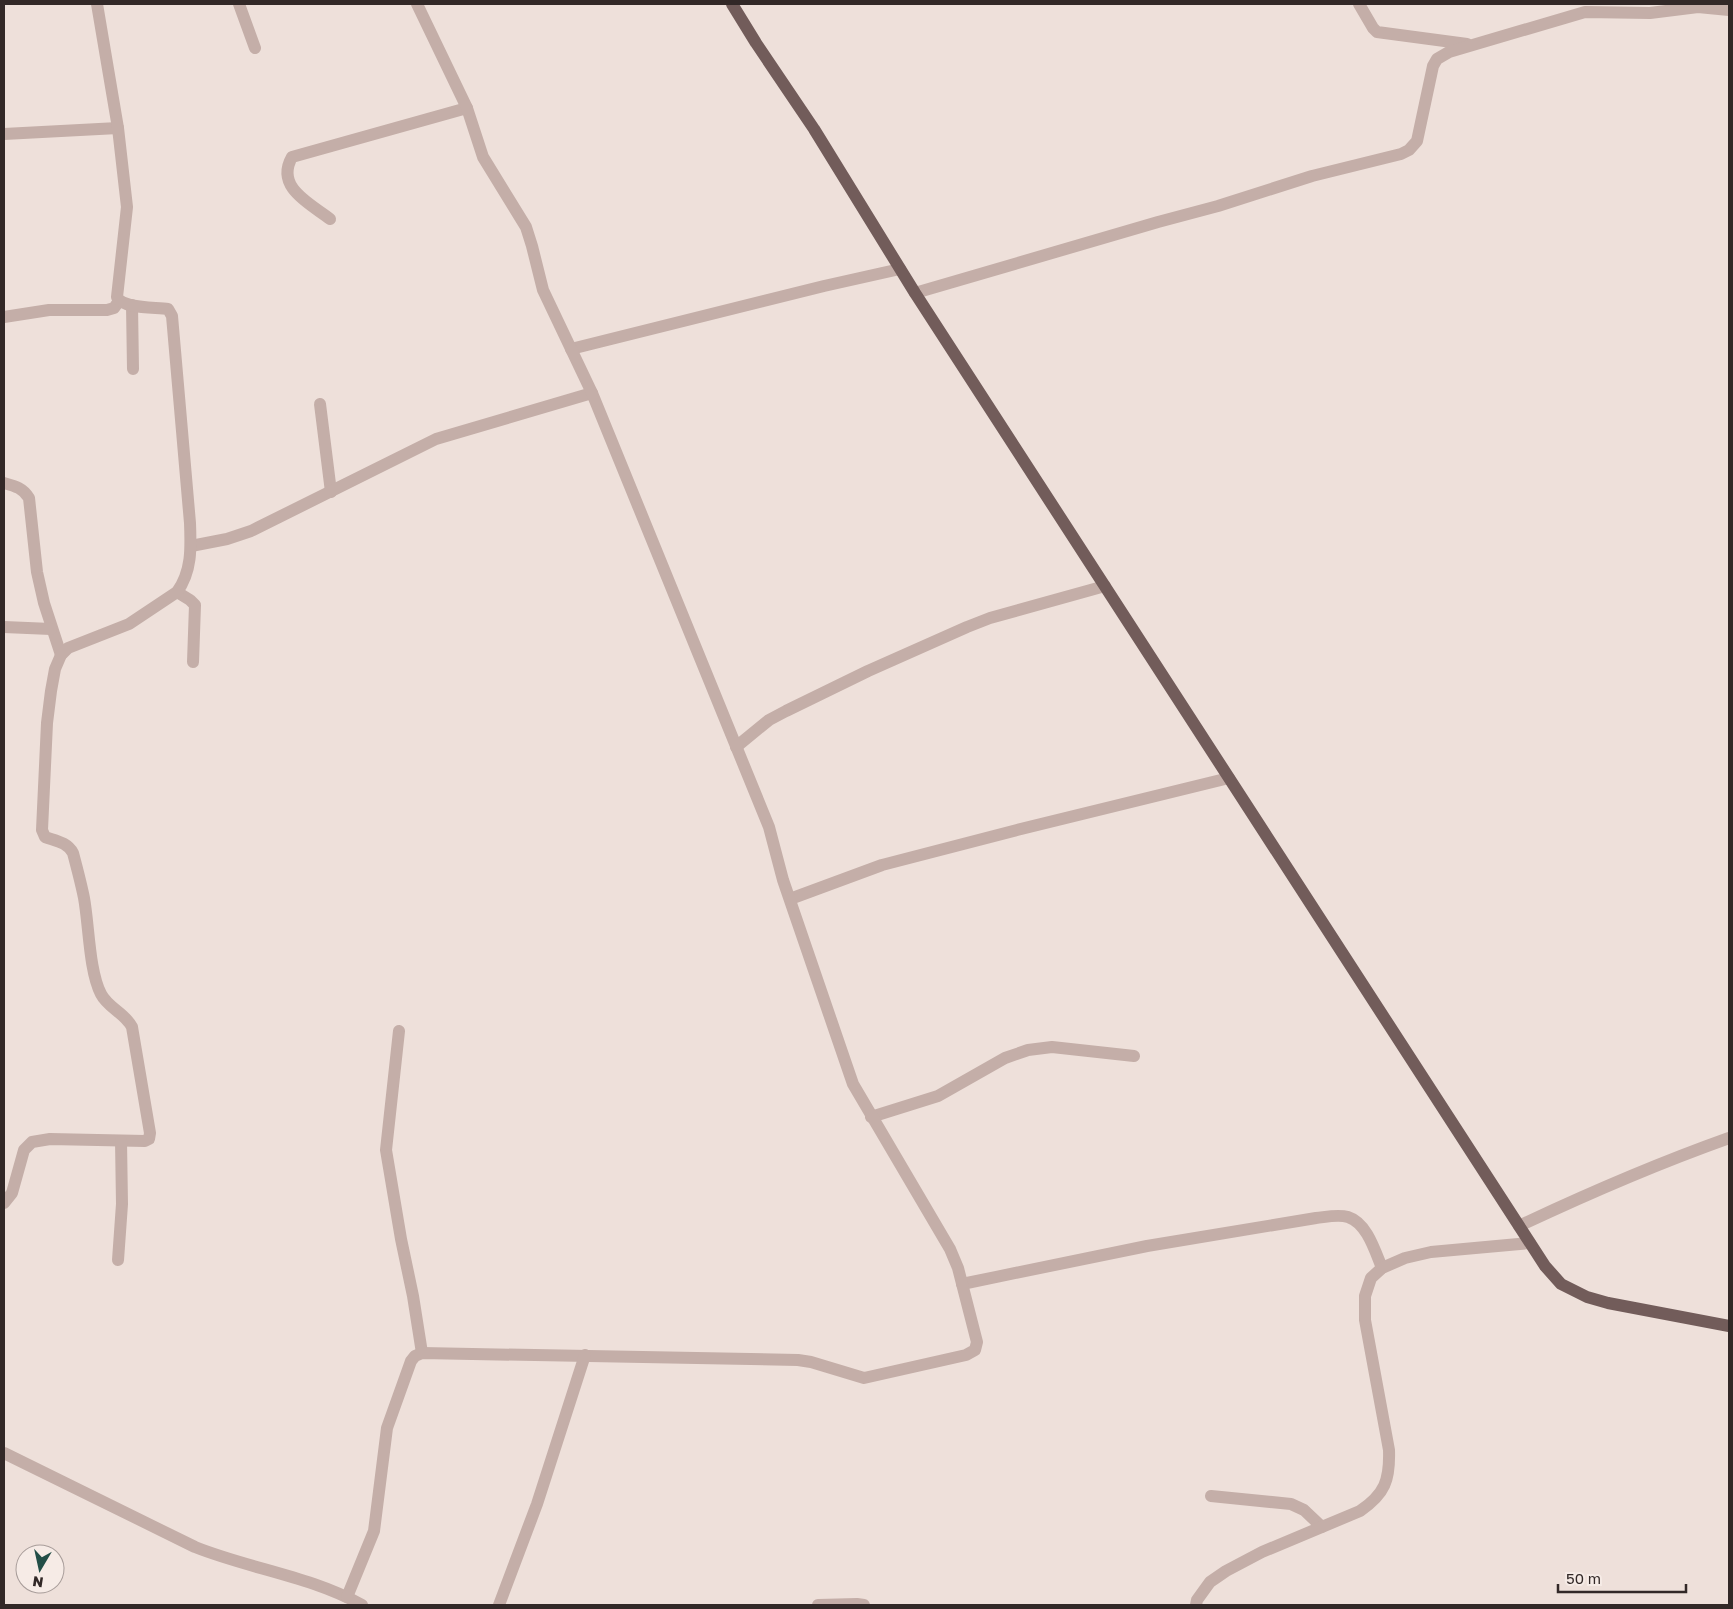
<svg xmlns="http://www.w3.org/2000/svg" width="1733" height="1609" viewBox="0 0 1733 1609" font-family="'Golos Text',sans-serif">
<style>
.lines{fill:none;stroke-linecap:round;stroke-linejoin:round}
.street{stroke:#c4aea8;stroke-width:12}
.primary{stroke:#725c5a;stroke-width:12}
</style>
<rect width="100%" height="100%" fill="#eee0da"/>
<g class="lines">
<g class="street">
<polyline points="239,4 255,48"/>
<polyline points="1359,4 1373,28 1377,32 1467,44"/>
<polyline points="4,134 118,128"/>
<path d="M330 219C309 203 275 187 292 157L467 108"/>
<polyline points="915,293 1158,222 1218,206 1312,176 1401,154 1409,150 1417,141 1433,66 1437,59 1449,52 1585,12 1650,13 1698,7 1729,10"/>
<polyline points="132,305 133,369"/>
<polyline points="4,317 49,310 107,310 114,308 119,301"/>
<polyline points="571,349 824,286 900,269"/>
<polyline points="320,404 331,492"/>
<path d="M4 483C15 486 23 488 29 498L37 572 44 603 61 655"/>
<polyline points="191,546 227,539 251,531 436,439 592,393"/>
<polyline points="177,592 190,600 195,605 193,662"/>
<polyline points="4,627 51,629"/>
<polyline points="736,747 769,720 786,711 868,671 967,627 990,618 1105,586"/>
<polyline points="790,899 882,865 1017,830 1229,778"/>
<polyline points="399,1031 386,1150 401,1239 413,1296 422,1353"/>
<polyline points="871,1117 938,1096 1005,1058 1028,1050 1052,1047 1134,1056"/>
<path d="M4 1203 12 1193 24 1150 32 1142 50 1139 145 1141 149 1139 150 1133 132 1027C125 1013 108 1008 101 994 89 971 89 925 84 898 81 883 77 868 73 853 67 842 56 841 45 837L42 830 47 723 51 691 55 669 61 655 68 648 129 624 177 592C192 571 191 548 190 523L172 316 168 309C155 307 123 309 117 297L127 207 118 128 97 4"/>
<path d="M1519 1226C1589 1193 1656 1164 1729 1138"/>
<polyline points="118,1260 122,1204 121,1141"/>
<path d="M962 1284 1147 1246 1316 1218C1326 1217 1338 1214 1348 1217 1367 1223 1375 1251 1382 1268"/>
<path d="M4 1453 195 1547C250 1569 310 1576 362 1605"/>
<polyline points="1211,1496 1291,1504 1304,1510 1322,1527"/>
<polyline points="347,1597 374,1531 387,1428 411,1361 415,1356 422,1353 798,1360 811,1362 864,1378 966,1355 975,1350 977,1342 958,1268 950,1249 853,1084 783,880 769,827 592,393 543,290 532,246 526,227 483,157 467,108 417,4"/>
<polyline points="499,1605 537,1504 585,1355"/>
<polyline points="818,1605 857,1604 864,1605"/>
<path d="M1196 1605 1197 1600 1210 1582 1226 1571 1262 1552 1360 1511C1385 1494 1390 1480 1389 1450L1365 1320V1296L1371 1278 1382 1268 1405 1258 1431 1252 1530 1243"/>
</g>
<polyline class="primary" points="732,4 756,43 814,129 915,293 1545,1266 1561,1284 1587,1297 1608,1303 1729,1326"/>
</g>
<rect width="1733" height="1609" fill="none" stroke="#322827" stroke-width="10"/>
<g transform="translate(40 1569) rotate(189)"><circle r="24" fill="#f6ebe6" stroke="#a89d9a"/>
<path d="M0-4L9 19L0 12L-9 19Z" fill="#224e47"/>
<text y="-8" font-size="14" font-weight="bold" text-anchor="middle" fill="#322827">N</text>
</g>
<path d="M1558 1584v8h128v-8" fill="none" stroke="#322827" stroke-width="2.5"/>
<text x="1566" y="1584" font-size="15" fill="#322827" stroke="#f6ebe6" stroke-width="4" paint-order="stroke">50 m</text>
</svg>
